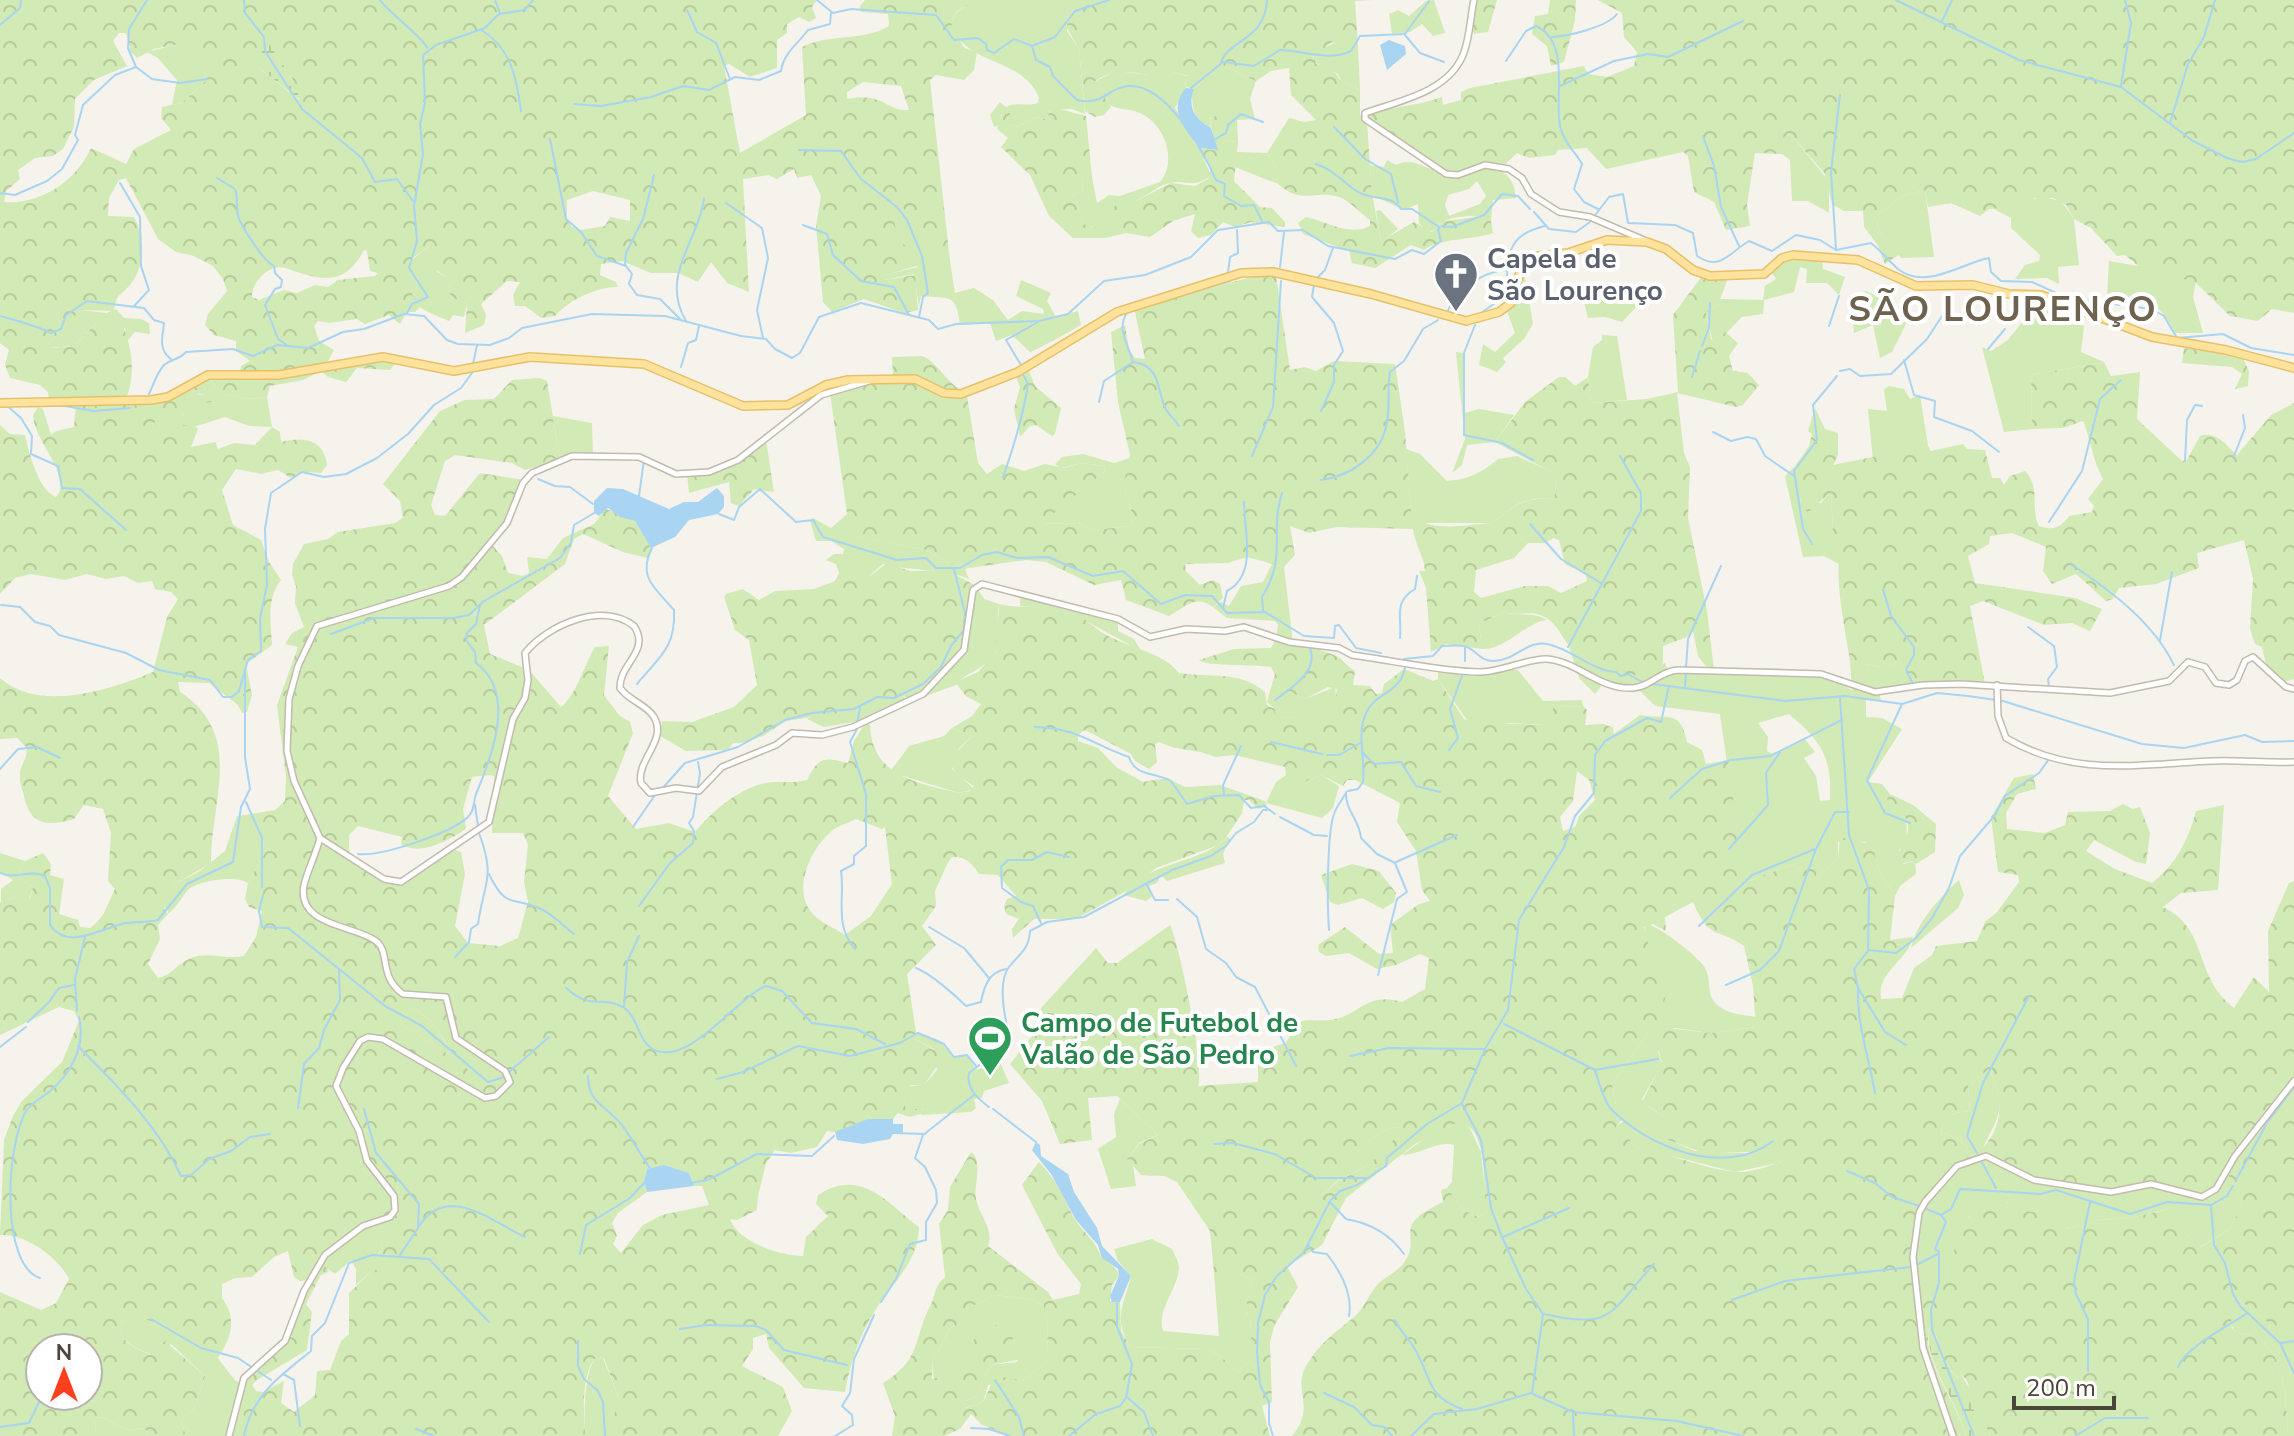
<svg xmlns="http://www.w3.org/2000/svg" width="2294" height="1436" viewBox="0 0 2294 1436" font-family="'Nunito Sans',sans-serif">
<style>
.grass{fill:#d2eab5;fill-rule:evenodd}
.forest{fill:url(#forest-crowns);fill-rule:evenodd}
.wetland{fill:url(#wetland-marsh)}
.water{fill:#a9d4f2}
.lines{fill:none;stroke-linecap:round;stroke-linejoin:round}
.stream{stroke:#a9d4f2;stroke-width:2}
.tertiary-casing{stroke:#c2bbae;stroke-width:8}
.primary-casing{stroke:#e6c16a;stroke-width:10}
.tertiary{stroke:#fff;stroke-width:5}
.primary{stroke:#ffe39c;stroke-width:7}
.labels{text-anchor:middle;stroke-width:8;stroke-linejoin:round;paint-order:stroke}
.worship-label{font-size:28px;font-weight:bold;fill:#5b616d;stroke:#fff;text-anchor:start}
.leisure-label{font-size:28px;font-weight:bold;fill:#27864d;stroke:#fff;text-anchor:start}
.district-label{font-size:36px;font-weight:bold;letter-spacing:2px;fill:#6e6250;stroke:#fff}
</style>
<defs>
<pattern id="forest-crowns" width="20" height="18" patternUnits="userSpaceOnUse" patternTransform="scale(2)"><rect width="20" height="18" fill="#d2eab5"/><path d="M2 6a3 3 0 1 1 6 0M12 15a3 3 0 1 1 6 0" fill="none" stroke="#b6ca9c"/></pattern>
<pattern id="wetland-marsh" width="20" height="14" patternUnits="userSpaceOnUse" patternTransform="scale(2)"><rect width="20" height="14" fill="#d2eab5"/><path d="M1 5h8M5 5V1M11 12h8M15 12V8" fill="none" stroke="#b6ca9c"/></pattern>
</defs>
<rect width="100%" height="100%" fill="#f6f3ec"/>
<g class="grass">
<path d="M969 0H1068L1067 31 1079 49 1085 114 1072 109 1050 110 1046 119 1037 117 1016 127 1010 124V117L1001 114 1000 125 994 127 990 115 1000 102 1006 107C1017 101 1026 107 1038 103L1039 98C1025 57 962 66 951 23L957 12 967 6Z"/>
<polygon points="1434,0 1445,33 1433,36 1422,24 1410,32 1392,34 1389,14 1398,10 1409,16 1426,1"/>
<polygon points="194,40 207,80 182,103 172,105 177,80 158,58 147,52"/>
<polygon points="1338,41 1358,46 1360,90 1342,82 1338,74 1314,62 1314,53"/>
<path d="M1220 64 1256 81 1250 99 1255 119 1237 120 1238 142 1222 140 1221 125 1210 117 1211 128C1194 118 1192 110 1192 91Z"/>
<path d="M1159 68 1190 77 1185 79 1186 88 1175 108C1181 118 1211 170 1211 176 1188 190 1190 179 1170 183 1159 185 1151 193 1141 198 1119 210 1110 200 1098 228L1085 225 1072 195 1082 192 1084 177H1092L1097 203 1109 195 1120 196 1160 182C1177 162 1166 128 1144 115 1133 108 1119 111 1108 104L1094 82 1116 71 1150 75Z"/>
<polygon points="1790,134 1829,181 1829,213 1808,201 1792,201 1790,160 1782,154 1784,137"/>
<polygon points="1237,152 1267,153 1276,167 1278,184 1235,167"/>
<path d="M1387 160 1396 165C1414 156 1421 169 1438 170 1470 171 1512 154 1516 198L1493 200 1491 221C1482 214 1454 215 1443 222 1435 227 1438 232 1426 231L1419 223 1418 204 1404 210 1372 195 1370 165 1384 167ZM1477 181 1486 196 1480 204 1449 216 1445 205 1448 195 1469 189Z"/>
<polygon points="1925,190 1934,257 1901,258 1882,235 1874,217 1902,196"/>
<polygon points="2042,197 2061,201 2074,219 2079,265 2058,267 2059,284 2047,278 2015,279 2025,265 2039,261 2040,255 2011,228 2011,218 1992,208"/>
<path d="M895 201 902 206C914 225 925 261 950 261L955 293 974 288 993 300 1008 320 1022 311 1044 314 1043 309 1016 296 1021 280 1051 293 1047 301 1056 317 1078 311 1081 325C1073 330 1035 351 1030 352L1012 335 996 341 990 323 960 325C956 292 950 299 921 296L919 307 914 274 885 280V275L918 267 897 239 891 208Z"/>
<polygon points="1380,210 1398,229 1381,242 1376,211"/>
<path d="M433 243 437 272 446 277 451 297 467 304 464 317 453 315 449 321C440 317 408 307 412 292 414 287 417 284 418 279L409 262Z"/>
<polygon points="1792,257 1822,260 1823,269 1845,277 1839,295 1827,283 1806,283 1807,269 1800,267 1794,292 1764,300 1763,314 1742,317 1716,344 1713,343 1706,313 1718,305 1720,299 1763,300 1765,286 1776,279 1772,273 1784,260"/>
<path d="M2109 261 2197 276 2193 297 2203 333H2175C2155 289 2141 314 2107 297Z"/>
<polygon points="1524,272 1533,324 1524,339 1503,358 1506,362 1497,372 1479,365 1483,344 1495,352 1515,333 1507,311 1519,295"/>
<polygon points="1596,286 1629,290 1637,306 1622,322 1605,317 1588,318 1581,290"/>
<polygon points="1866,291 1887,301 1908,320 1892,352 1880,358 1873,325 1854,333 1851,296"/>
<polygon points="2036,306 2084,326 2081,352 2104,362 2031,375 2032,429 2004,432 1982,347 1991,351 2008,340 2022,322 2034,322"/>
<polygon points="116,309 124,318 141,319 149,323 150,334 135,332 127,341 125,328 98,322 74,346 49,348 48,344 81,310 107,313"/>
<polygon points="1602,335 1617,336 1627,400 1591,403 1588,377 1593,347 1602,340"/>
<polygon points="1456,352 1463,353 1465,413 1479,409 1514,415 1495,442 1467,445 1462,465 1452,473 1465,439"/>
<path d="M210 379C220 400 247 400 267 397L272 427 249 426 225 417 197 426H152L157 419 183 415 187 406 205 395 196 393 206 389 203 382Z"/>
<polygon points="1888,386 1904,389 1910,399 1920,395 1928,446 1873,460 1868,409 1887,411 1884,390"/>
<polygon points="553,416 592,423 593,455 560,459"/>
<path d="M1406 449 1420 454 1447 481C1470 479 1481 473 1498 459L1517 456 1554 473 1557 479 1554 498C1521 498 1518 503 1493 523H1423L1414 518 1411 511Z"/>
<polygon points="1083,454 1114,463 1130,458 1123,486 1132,513 1131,526 1093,530 1078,523 1039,524 1105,471 1104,466 1082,463 1061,468 1055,464 1062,457"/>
<polygon points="1795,466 1801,479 1800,502 1821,503 1831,491 1833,532 1844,542 1839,564 1824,556 1803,557 1785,476"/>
<path d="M847 514 851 535 926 550 946 562 969 568 965 569 969 579C940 567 912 572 883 564L867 578 853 579 855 571 846 569 839 573 836 564 826 560 834 554H843L844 549 831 541H816L810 521 813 518 831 528Z"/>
<polygon points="1272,564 1284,567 1293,643 1276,639 1278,625 1275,621 1227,618 1213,607 1221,602 1229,606 1241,586 1263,582"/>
<path d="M976 586 984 599 999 604C995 619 1003 641 994 655 984 670 960 675 956 685L854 722 824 727 807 719 821 713 858 710 874 698 901 693 905 699Z"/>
<polygon points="1021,590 1082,611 1118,618 1118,631 1134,639 1141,651 1064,609 1020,606"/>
<path d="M1503 612C1518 617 1534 611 1547 620 1524 623 1506 650 1482 649L1479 624Z"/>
<path d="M1569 647C1607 673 1624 680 1665 663L1667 669C1713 672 1821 656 1852 691L1850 661 1887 668 1899 660 1912 684 1879 692 1881 701 1866 700V717L1882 718 1902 729 1868 782 1882 784 1890 794 1888 799 1906 817 1907 841 1899 850 1903 864 1915 861 1916 874 1900 886 1895 896 1878 868 1871 840C1861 845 1850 839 1838 842V859L1813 881 1819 863 1814 857 1748 881 1740 880 1741 861 1720 714 1655 706 1639 690 1602 685 1595 694 1579 678ZM1789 714C1822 742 1832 757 1830 800L1820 801 1816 776 1804 758 1815 752 1804 738 1774 755 1767 751 1768 737 1758 723Z"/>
<polygon points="1438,670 1518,670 1543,701 1582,700 1583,706 1556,707 1545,725 1511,723 1476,727 1469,723 1438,679"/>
<polygon points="1272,684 1305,699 1335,687 1336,696 1324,715 1318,717 1276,718 1275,709 1267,702"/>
<polygon points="952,728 972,736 959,748 952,769 974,789 959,793 890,772 909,746 944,736"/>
<polygon points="1321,775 1339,786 1333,808 1322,818 1266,803 1276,782 1309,780"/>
<path d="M251 814 266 851 248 883C237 875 199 880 188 890 181 898 177 907 168 914V909L161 907 175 884 200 871 225 851 237 816Z"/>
<path d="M1227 837 1230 839 1223 854 1225 863 1167 881 1161 875 1157 883 1149 886 1152 896 1146 901 1124 895C1146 860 1202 865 1227 837Z"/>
<polygon points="0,853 25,861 19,872 21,879 33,887 29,900 17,897 1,902 1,889 13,880 0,872"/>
<path d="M1959 880 1964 895 1958 908 1911 948C1916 923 1940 897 1959 880Z"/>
<path d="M1646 924C1657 924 1700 958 1705 968 1713 982 1704 996 1720 1007 1729 1014 1744 1015 1756 1017V1027L1711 1033 1675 1028 1652 1034 1662 1064 1642 1099C1648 1110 1664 1114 1674 1122L1661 1137 1695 1151 1748 1153 1757 1152 1771 1130 1777 1135 1782 1162 1735 1172 1636 1147 1624 1133 1612 1129 1624 1121 1617 1109 1612 1084 1647 1034 1661 1023 1659 1008C1683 978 1635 953 1646 924Z"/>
<polygon points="415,1009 432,1022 446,1044 484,1073 484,1082 431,1042 402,1025 402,1010"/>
<polygon points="916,1032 939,1040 953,1056 968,1056 976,1070 1000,1062 1009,1083 984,1091 982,1098 974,1099 976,1108 971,1112 921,1115 923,1109 906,1109 901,1091 908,1086 924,1085 937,1070 934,1049 913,1038"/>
<path d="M1989 1069C2006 1109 2001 1110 1984 1146L2112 1194 2152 1188 2176 1192 2226 1169 2242 1204 2230 1229 2200 1247 2187 1236 2168 1209 2130 1218 2099 1220 2067 1229 2057 1212C2041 1212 2018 1217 2007 1202L1968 1217 1949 1276H1915C1912 1229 1908 1213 1943 1178 1953 1169 1960 1162 1973 1156L1961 1140 1941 1132 1942 1126 1954 1113 1970 1111 1968 1086Z"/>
<polygon points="1120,1099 1158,1135 1139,1143 1127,1159 1133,1165 1136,1186 1111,1189 1098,1149 1116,1137 1114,1114"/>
<path d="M1460 1120 1468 1124 1481 1152 1487 1212 1478 1217 1463 1210 1447 1188 1452 1182 1454 1145C1438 1140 1420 1155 1402 1155L1438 1129Z"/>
<path d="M1397 1127 1405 1130 1369 1165 1337 1181 1305 1211 1317 1173C1356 1167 1367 1130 1397 1127Z"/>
<path d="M380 1218 382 1248 378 1254 384 1268 373 1270 356 1285V1269L351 1260 335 1274 322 1265 316 1266C327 1246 355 1218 380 1218Z"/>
<path d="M1152 1239 1172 1249C1174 1254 1179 1262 1179 1268 1178 1289 1156 1310 1163 1331L1219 1336 1214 1273H1237L1252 1279 1246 1307 1251 1328V1359L1237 1372 1223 1358 1207 1349 1131 1347C1112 1318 1124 1306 1131 1276L1118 1261 1114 1249Z"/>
<polygon points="996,1295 1034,1300 1044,1306 1044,1314 1048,1316 1047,1361 1023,1381 988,1385 983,1402 965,1408 966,1401 976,1396 990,1365 1017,1362 1021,1353 1012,1350 998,1324 956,1373 934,1381 932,1362 950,1328 960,1324 966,1309"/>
<path d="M2237 1298 2265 1320 2294 1332V1436H2288C2286 1400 2287 1333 2236 1333 2230 1325 2226 1309 2229 1299Z"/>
<path d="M130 1317C152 1319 190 1333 207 1347 219 1356 226 1371 236 1381L242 1383 247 1420 244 1436H186L181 1421 195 1408 205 1376 171 1344 150 1355C134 1345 119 1344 120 1323Z"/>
<path d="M597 1357 603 1358 618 1396 615 1436H586C583 1419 584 1368 597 1357Z"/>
<polygon points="1961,1375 1974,1395 1990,1436 1986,1436 1957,1378"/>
<polygon points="101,1417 127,1430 145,1428 148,1436 95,1436 96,1418"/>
</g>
<g class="forest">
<path d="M0 0H817L812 7 816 18 809 22 799 17 787 24V33L777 40V68L750 77 729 64 724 66 740 153 806 115 802 47C829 33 862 42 889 26L888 14 861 12 860 6 865 0H969V5L957 11 951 23 964 48 977 52 974 70 964 80 936 75 930 80 950 261C922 261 915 226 902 206L892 202 897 239 914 253 920 265 886 275 885 280 915 275 918 310 904 313 864 299 832 312 823 302 816 226 821 196 811 175 797 178 794 169 777 179 768 175 743 179 749 292 727 283 711 262 698 282 678 273H651L622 261 601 264 600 275 616 282 618 287C596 287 569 300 555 316L541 318 525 306H515L513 295 520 282 507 281 481 304 486 315 484 325 465 333 467 304 451 297 446 277 433 268 432 244 410 260 418 279 412 294 420 307 415 312H407L400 324 389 315 365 324 357 319 329 323 318 321 314 326 319 341 334 350 327 363 275 373H240L241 366 250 361 236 351V341L214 335 205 325 208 314 227 291 223 279 213 266 194 256 176 252 158 239 126 178 119 180 109 198 108 216 134 217C145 238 146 266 129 286 118 298 117 293 114 311L81 310 48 344 53 348 74 346 101 319 123 326C132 349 136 375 126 399L49 400 48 392 40 385 10 378 5 365 9 350 0 343ZM119 33H126L131 52 137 58 154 49 194 41 207 80 182 103 162 107 161 118 171 130 134 149 126 164 91 148C77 180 41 205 4 202L6 191 20 179 18 170 35 158 53 156 63 149 74 127 75 99 94 80 127 66 113 41ZM258 46 291 77 303 96 299 100 258 67ZM863 82 901 86 909 110C887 112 882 91 847 99V92ZM593 191 630 200V221L610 217 605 226 581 230 572 227 567 219V200ZM364 250 367 251 370 271 378 273 375 276 338 280 328 287 315 285 297 293 284 290 259 300 252 297C251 283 269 263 285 268 318 279 344 289 364 250Z"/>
<path d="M1068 0H1374L1355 1 1358 46 1332 42 1313 56 1316 64 1331 67 1342 82 1360 90V115L1367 123 1372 194 1381 241 1414 222 1432 232 1444 221 1485 216 1491 221 1493 233C1473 240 1439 238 1424 250L1411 245 1375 268 1352 263 1349 251 1303 234 1298 223 1306 217C1326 221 1349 237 1370 226V220C1360 213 1349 200 1339 197 1315 189 1303 206 1278 184L1276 167 1267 153 1289 118 1304 122 1316 120 1291 95 1289 68 1271 71 1256 81 1220 64 1194 89 1186 87 1185 79 1188 76 1161 69 1160 77C1135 73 1115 66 1094 82L1111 107 1104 115 1095 117 1085 111 1079 49 1067 28Z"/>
<polygon points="1475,0 1497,0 1488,32 1474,34 1471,25"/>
<polygon points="1550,0 1576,0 1575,20 1564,62 1551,66 1547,46 1532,34 1535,16 1548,14"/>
<path d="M1598 0H2294V313L2272 309 2258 321 2230 316 2195 282 2142 269 2125 255 2117 256 2091 228 2074 219 2066 205 2053 198H2035L2015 206 1989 209 1980 216 1951 203 1928 207 1925 190 1902 196 1874 217 1882 235 1900 254 1885 264 1877 244 1864 227 1863 211H1844L1832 204 1825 174 1790 134 1784 137 1782 154 1755 153 1747 205 1750 226 1726 230 1714 202 1694 192 1688 156 1683 152 1606 169 1587 148 1558 150 1555 155 1529 158 1517 153 1498 171 1483 166 1450 174 1367 120 1365 113C1392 107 1417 106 1442 97L1443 105 1461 100V92L1470 88 1584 66 1588 74 1607 77 1634 66 1637 52 1624 37 1622 13Z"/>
<polygon points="1052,107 1086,116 1092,177 1084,177 1082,192 1072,195 1085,225 1098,228 1103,215 1119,203 1138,200 1171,183 1195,186 1208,179 1211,169 1192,142 1203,149 1216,150 1210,119 1216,116 1222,127 1222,140 1238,142 1234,181 1260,207 1272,208 1285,222 1284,227 1251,222 1235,227 1223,222 1211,235 1198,238 1191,231 1195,214 1173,221 1150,237 1126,233 1105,238 1073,238 1049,216 1030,175 1001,147 1008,138 997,129 1004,109 1010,113 1010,124 1016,127 1037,117 1046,119"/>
<path d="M1263 274 1276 276 1290 370 1305 367 1316 371 1334 361 1395 364 1405 432 1411 511C1421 535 1471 524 1493 523 1518 503 1521 499 1554 498L1557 480 1552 479 1553 473 1495 442 1525 402 1559 377H1565L1575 386 1588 377 1591 403 1647 399 1678 392 1673 315 1702 276 1728 278 1718 305 1706 313 1711 339 1716 344 1725 332 1738 343 1729 356 1733 371 1748 373 1759 385 1743 405 1736 407 1677 393 1684 453 1690 467 1688 518 1707 611 1714 670H1709L1698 656 1693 631 1687 637 1663 646V665C1652 666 1645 674 1635 675 1616 676 1581 662 1569 646 1560 634 1556 621 1540 615 1529 611 1515 616 1503 612L1479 624 1482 649 1446 644 1431 652 1426 588 1419 571H1425C1424 556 1415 545 1413 529L1337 527 1309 533 1290 526 1295 555 1284 567 1247 557 1228 563 1185 564 1186 571 1200 585 1213 580 1220 584 1223 598 1213 607C1194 594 1186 607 1169 616L1126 600 1121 580 1094 585 1046 562 1026 560 969 568 946 562 926 550 850 535 830 393C856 386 885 379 912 382 933 385 945 400 967 396L978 463 987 474 1002 464 1024 471 1045 464 1064 468 1082 463 1104 466 1105 471 1041 524 1078 523 1093 530 1131 526 1132 513 1123 486 1130 455 1118 402 1111 332 1125 325 1129 349 1135 358 1145 359 1134 308ZM1553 538 1559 540 1565 564 1586 575 1587 581 1561 593 1548 586H1525L1481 598 1474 592 1476 570 1514 558 1528 543H1545Z"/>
<polygon points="2184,348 2242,356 2249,371 2248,386 2235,389 2242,374 2232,367 2182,363"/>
<path d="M922 356C938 362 945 382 963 391 936 389 922 376 893 376L892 357Z"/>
<path d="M380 359 397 362 390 370 357 368 346 382 328 377 321 371 303 380 270 386 267 397C247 400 220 400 210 379H264Z"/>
<path d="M2104 362 2111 376 2140 372 2137 419 2182 461 2187 460 2200 436C2216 430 2226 445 2237 455L2271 415 2294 403V679L2282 682 2267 669 2262 647 2255 644 2250 629 2253 579 2244 540 2197 553 2199 568 2156 584 2119 588 2113 599 2106 601 2076 574 2052 584 2043 571 2046 547 2012 533 1990 536 1989 544 1968 556 1975 583 2075 598 2102 609 2090 631 2072 623 2044 625 1983 601 1970 606 1985 684 1911 682 1899 660 1887 668 1850 661C1846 632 1831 568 1843 542L1833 532 1831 492 1808 512 1802 509C1797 493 1804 481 1795 466L1809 446 1812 434 1808 431 1815 408 1825 429 1838 433V455L1833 465 1928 446 1931 451 1963 444 1967 449 1985 450 1992 478H2000L2004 485 2010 476 2025 471C2041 487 2030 510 2039 526 2054 531 2060 528 2069 516L2092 512 2094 506 2088 499 2103 479C2091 456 2092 443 2083 421L2063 428 2032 429 2031 375Z"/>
<polygon points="1029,371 1035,386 1061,408 1055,434 1052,436 1036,425 1030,426 1020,437 1014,409 1020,387 1016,377"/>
<path d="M539 378 547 381 560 459 525 470 512 463 455 455 445 461 431 505 435 515 445 516 480 473 524 480 513 515 491 544 502 556 508 573 523 576 529 573 527 557 547 559 563 538 594 524 606 509 635 521 651 548 648 558 623 552 583 534 574 539 565 564 484 625 490 654 529 670 561 707C576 696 584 665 595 647L609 646 604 695 619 715 630 722 633 733 608 796 636 829 669 823 695 832C713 810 744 783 775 782 786 782 795 783 807 780 819 756 824 757 848 763L854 741 864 725 870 724C871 776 917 783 959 793L970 791 974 786C962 778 951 774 951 758L972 736 952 728 972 716 981 704 966 696 955 682 978 672 996 652 999 604C1021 610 1044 603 1067 610 1080 614 1087 622 1097 629 1120 647 1162 650 1179 673 1211 678 1239 670 1265 692L1267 705 1275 709 1276 718 1321 716 1336 696 1337 689 1328 687 1305 699 1272 684 1275 674 1271 667C1254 664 1207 667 1199 660L1234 649 1271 648 1276 639C1297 643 1315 648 1334 655 1343 658 1347 667 1355 671L1353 685 1370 686 1376 694 1382 693 1384 684 1404 669 1433 681 1438 679 1464 719 1477 726 1486 723 1545 725 1554 707 1583 706 1587 710 1585 725 1604 724 1613 728 1614 734 1640 715C1668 720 1680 708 1687 742L1702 750 1706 764 1728 760 1742 861 1740 880 1748 881 1814 857 1819 862 1815 879 1838 859 1840 837 1865 843 1871 839 1878 868 1895 896 1890 940 1913 937C1908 961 1876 972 1881 999L1902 998 1914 968 1932 955 1936 946 1977 941 1985 922 1997 912 2019 882 2018 875 1998 872 1991 817 2014 778 2033 774 2036 789 2017 794 2006 813 2007 829 2045 833 2065 825 2068 812 2110 811 2123 804 2133 809 2140 807 2150 833 2146 864 2136 862 2094 840 2086 851 2115 869 2152 883C2176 864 2188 841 2196 811L2224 805 2218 890 2181 893 2163 907C2210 930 2192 975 2234 1008L2254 977 2269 992 2268 931 2289 883 2294 881V1080L2289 1087H2294V1332L2269 1323 2237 1298 2229 1299 2232 1328 2236 1333C2287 1333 2286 1400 2288 1436H1990L1966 1379 1961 1375 1957 1378 1941 1357 1935 1332 1929 1328C1921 1359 1958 1404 1966 1436H1292C1317 1406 1292 1391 1306 1366 1318 1345 1335 1332 1353 1318 1364 1310 1369 1293 1379 1283 1387 1276 1396 1272 1403 1264 1425 1234 1387 1229 1443 1202L1441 1190 1447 1188 1463 1210 1478 1217 1487 1212C1481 1187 1491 1132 1460 1121L1415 1144 1346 1198 1322 1245 1287 1266 1298 1287 1274 1326 1270 1342 1272 1402 1262 1406 1270 1436H1011L982 1425 971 1414 960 1429 944 1436H892L895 1416 883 1383C923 1358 912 1341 931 1304 936 1293 935 1285 945 1277L939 1224 948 1210 950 1187 971 1152C984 1162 973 1184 976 1199 980 1217 994 1229 988 1246L1048 1292 1053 1300 1079 1294 1081 1284 1057 1253 1022 1185 1039 1162C1055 1178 1063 1196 1073 1216 1080 1230 1093 1237 1099 1252 1104 1262 1117 1265 1119 1276L1112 1285 1110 1301 1120 1302 1121 1331 1131 1347 1207 1349 1223 1358 1237 1372 1251 1359V1328L1246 1307 1252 1279 1237 1273H1214L1210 1231 1177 1182 1164 1176 1141 1175 1127 1159 1139 1144 1158 1135 1117 1096 1088 1098 1092 1140 1060 1144 1042 1101 1010 1064 1044 1021 1041 1008 1096 948 1108 963H1117L1170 925C1180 947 1205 1069 1198 1086L1258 1082V1060L1275 1046 1286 1043 1297 1023C1308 1018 1318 1022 1330 1020 1361 1016 1365 991 1402 1002L1425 989 1429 958 1420 954 1396 965 1377 969 1349 953 1326 956 1319 952 1318 945 1345 927 1379 954 1393 953 1390 925 1419 904 1430 901 1422 890 1416 851 1397 822 1400 803 1355 780H1347L1343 786 1321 775 1306 781 1276 782 1286 775 1285 767 1235 755 1215 757C1197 748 1177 752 1160 742L1155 744 1157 762 1149 769 1135 761 1131 754 1085 730 1078 735V741L1098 748 1116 767 1143 782 1167 778 1185 787 1220 785 1265 801 1267 806 1258 809 1249 800H1244L1242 813 1225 839 1216 846 1156 868 1128 890 1076 919H1034L1013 938 1012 929 1019 919 1006 914 1004 906 1007 899 1016 896 998 875 979 874C973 864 966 856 952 857 943 869 941 880 935 891L936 906 922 926 936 945 907 974 916 1032 913 1038 934 1050 942 1059 924 1085H911L901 1091 906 1109H922L924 1113 910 1117 898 1113 893 1119H868L841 1133 827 1131 817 1147 791 1153 774 1150C773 1157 766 1160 765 1167 762 1183 757 1193 757 1210L737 1220 730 1219C738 1242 780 1256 803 1256L806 1237 828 1216 816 1204 818 1195C862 1166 889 1205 919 1227 918 1263 894 1280 876 1309 860 1334 850 1363 845 1392L804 1388 769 1348 766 1334 753 1338V1349L742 1366 783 1387 792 1411 778 1436H615L612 1429 618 1396 604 1358 597 1357C581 1370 583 1417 586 1436H244L247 1420 241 1411 243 1405 238 1403 242 1383 267 1353 289 1338 309 1280 300 1281 294 1277 288 1251 274 1257 252 1277 235 1278 222 1284V1298C237 1317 232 1339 217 1359 204 1340 140 1307 120 1323 119 1344 134 1346 150 1355L165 1341 205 1376 195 1408 181 1421 186 1436H148L145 1428 127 1430 101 1417 96 1418 95 1436H0V1292L41 1310 56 1303 69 1279C57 1256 26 1234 0 1235L4 1140 13 1116 22 1101 62 1062 79 1021 74 1011 59 1007 0 1035V902L17 897 30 899 33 887 21 879 19 872 25 861 43 853 51 864 50 875 64 879 59 914 78 920 80 927 90 928C106 917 107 904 115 889L108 881 111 833 103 809 84 805 74 819C43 828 29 823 23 792 21 786 19 778 20 772 22 763 27 759 27 748L17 738 0 739V678C39 713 110 690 153 672L167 617 178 599 171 592 155 589 152 581 138 583 124 576 106 579 87 574 65 580 31 574 15 578 0 594V425L10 434 25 435C29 452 38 490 56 497 74 477 34 442 33 415L38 407 43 409 51 435 56 431 74 427 76 404 166 402 203 382 206 389 197 394 208 396 212 402 190 404 181 417 157 419 152 426 194 425 198 429 191 447 215 442 218 449 234 443 255 445 272 427 280 432 281 442C303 436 324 439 327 465L321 473 305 472 291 478 278 470 261 474 236 469 222 490 233 525 261 540 269 562 281 580C266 599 271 622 272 645L246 664 252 695 247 712 242 713 238 705 209 683 178 682 180 692C246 735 210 802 211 863L175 884 162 906 168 914 158 925 160 939 148 964 158 978C172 975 179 962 191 958 209 951 226 960 244 956L256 937 262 911 249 907 245 899 248 883 266 851 251 814 275 810 285 801 286 777 277 705 298 647 285 644 292 633 304 627 295 603 296 586 292 575 293 564 304 544 328 539 338 532 395 523 403 518 400 501 383 484 440 411 465 400 494 399 512 380ZM1577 771 1589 780 1595 800 1579 816 1575 827 1563 831 1560 817 1573 801ZM490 775 494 776 492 833H523L528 845 524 882 528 902 518 938 500 946 468 943 455 926 465 874 461 852 455 850 403 882 382 878 349 856V835L358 826 402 837 401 844C420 857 449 840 466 829L463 809 472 777ZM856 819 882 829 885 827 892 884 871 916 845 935C835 928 822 924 813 914 791 891 810 848 833 830 839 825 849 823 856 819ZM1693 902C1711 943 1716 926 1744 946L1753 986 1756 1027 1711 1033 1666 1028 1652 1034 1649 1044 1659 1052 1662 1063 1642 1102 1673 1122 1660 1137 1701 1152H1763L1768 1150 1770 1131 1774 1132 1782 1162C1770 1165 1751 1173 1739 1172 1705 1170 1670 1153 1636 1147L1624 1133 1614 1129 1627 1114 1617 1109 1612 1084 1647 1034 1668 1022 1660 1008C1680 984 1646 954 1644 927L1653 924 1666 931 1665 917ZM415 1009 432 1022 450 1049 484 1073V1081L431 1042 402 1025V1011ZM1989 1069C1999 1091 2004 1109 1994 1132 1990 1141 1984 1143 1983 1155L2022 1177 2112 1194 2152 1188 2203 1194 2215 1187 2226 1170 2242 1204 2230 1229 2201 1247 2187 1236 2169 1209 2130 1218 2099 1220 2067 1229 2057 1211C2029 1214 2022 1213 2000 1198 1964 1201 1954 1246 1949 1276H1915C1913 1236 1909 1213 1939 1183 1950 1172 1958 1163 1973 1156L1961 1140 1941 1132 1942 1126 1954 1113 1970 1111 1968 1086ZM1397 1127 1403 1130 1369 1165 1338 1181 1306 1209 1318 1173C1356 1167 1367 1130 1397 1127ZM664 1165 689 1173 694 1186H702L709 1205 662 1215 643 1225 621 1253 613 1244 617 1236 612 1223 618 1213 647 1192 644 1181 647 1169ZM379 1218 382 1248 377 1257 384 1268 373 1270 349 1293V1334L341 1341 330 1370 317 1371 315 1395 294 1412 281 1403 284 1381 263 1392 256 1391 252 1385 257 1380 307 1350 312 1312 306 1304 321 1275 329 1272 325 1266H316C327 1246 356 1218 379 1218ZM996 1295 1034 1300 1044 1306V1314L1048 1316 1047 1361 1023 1381 1006 1377 994 1379 983 1402 966 1408V1401L976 1396 990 1365 1022 1359 1021 1353 1011 1348 1014 1330 1001 1324C978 1329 961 1351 956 1373L932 1379V1362L950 1328 960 1324 966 1309ZM40 1348H88V1396H40Z"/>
<path d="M766 440 774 492 754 489 739 506 731 503 729 482 689 493 687 474C719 474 741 458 766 440Z"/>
<polygon points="887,563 910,571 947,570 976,586 963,646 919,696 909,700 901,694 888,699 879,697 858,710 786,721 763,736 744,743 733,743 728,750 686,751 660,736 662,721 692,722 734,707 757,685 749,640 735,630 724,597 726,594 743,589 759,600 775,591 814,589 835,581 839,573 848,567 857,569 853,579 870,576"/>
<path d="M1890 794 1913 805 1936 824 1935 852 1916 864 1913 861 1896 865C1896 848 1914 837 1906 819 1903 811 1892 807 1887 799Z"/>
<polygon points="1352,864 1379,871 1396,893 1394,902 1383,909 1362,898 1338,905 1330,902 1321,875"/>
</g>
<g class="wetland">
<polygon points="269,44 304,96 300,100 258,67 257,46"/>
<path d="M1929 1328 1935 1332 1941 1358 1961 1383 1986 1436H1966C1958 1402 1923 1360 1929 1328Z"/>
</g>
<g class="water">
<polygon points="1389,40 1405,46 1406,54 1387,70 1380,45"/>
<path d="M1186 88 1194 89C1187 107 1195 119 1211 128L1218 150 1200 148C1184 128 1167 110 1186 88Z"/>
<polygon points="607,488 623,489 669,509 684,502 698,502 717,488 724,496 724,507 718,514 689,520 675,537 651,548 635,521 620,517 608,508 599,516 594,513 594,501"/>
<polygon points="868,1119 893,1119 893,1124 903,1124 903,1133 894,1132 890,1139 863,1144 837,1140 835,1132"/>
<polygon points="1036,1142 1040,1145 1041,1156 1068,1174 1074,1192 1097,1228 1102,1246 1131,1276 1120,1302 1112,1302 1110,1296 1119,1276 1118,1269 1102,1258 1098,1245 1076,1220 1051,1174 1032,1150"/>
<polygon points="664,1165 689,1173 694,1186 647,1192 644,1181 647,1169"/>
</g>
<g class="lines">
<g class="stream">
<polyline points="147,0 129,29 128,48 136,67 152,79 180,83 207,79"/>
<polyline points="244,0 245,13 264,37 265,51 302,109 362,158 375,182 397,179 413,201"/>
<path d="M380 0C390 14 424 38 427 48"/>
<polyline points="495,0 500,13"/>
<polyline points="817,0 833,13 851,9 936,15 954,40 978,38 986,44 987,50 994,53 1014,39 1032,46 1055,37 1075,11 1109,0"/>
<polyline points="1896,0 2019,60 2121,87 2193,141 2227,158 2242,162 2256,159 2294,133"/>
<polyline points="687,10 697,32 716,43 730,79"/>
<polyline points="1942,21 1952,0"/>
<polyline points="0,25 20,8 21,0"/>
<path d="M481 30C511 47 517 80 521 111"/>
<polyline points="1405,34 1429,1"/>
<polyline points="1405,35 1420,53 1444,62"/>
<path d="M1552 37C1569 36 1607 27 1617 14"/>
<path d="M1032 46 1036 60 1050 67 1053 76 1077 100C1104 106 1107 88 1128 86 1166 83 1202 149 1216 180L1225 184 1224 196 1241 206 1254 205 1262 221"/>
<path d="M1506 61 1526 31 1536 26C1571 42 1554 96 1560 126 1564 143 1574 150 1582 164L1574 189 1584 202 1598 209"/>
<path d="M1221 63C1227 40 1265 41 1267 0"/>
<polyline points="1560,86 1614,61 1648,54 1668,57 1743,21"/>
<polyline points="2121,86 2131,23 2125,0"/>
<path d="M1191 88 1223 62 1254 66 1280 50C1302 50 1329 62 1351 51L1360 36 1405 34"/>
<path d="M574 104 601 106 651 97 683 86 709 90 735 77 759 80 781 71C784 52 798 44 808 30L830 24 831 13"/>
<polyline points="2170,123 2188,64 2204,37 2215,0"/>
<polyline points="1334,127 1365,159 1391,174 1398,202"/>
<polyline points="1703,136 1714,166 1721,207 1739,246"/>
<polyline points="550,139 566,219 581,232 597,256 626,266 632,274 629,284 637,295 660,299 681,320"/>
<polyline points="1212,141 1226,133 1228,125 1241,114 1263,122"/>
<polyline points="799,150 841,151 861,179 897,207 907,220 922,256 928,293 923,297 919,317"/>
<path d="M1316 164C1335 170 1344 184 1360 193 1374 200 1392 195 1401 209H1412L1439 227"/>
<path d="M217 178 235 189C238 198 236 206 238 215 240 225 264 262 274 266L275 273 282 280 281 287 275 289 265 305 278 339 288 346"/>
<polyline points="120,183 140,217 141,266 149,290 134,306"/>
<polyline points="0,193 15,195 47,181 62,169 78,140 75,135 83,105 115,75 136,67"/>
<polyline points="726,203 762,228 768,258 757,310 763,338"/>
<path d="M1534 212 1549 229 1576 232 1590 222 1609 197 1623 194 1628 223 1675 225 1693 233 1697 256C1720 272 1730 252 1749 241L1772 251 1796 235 1820 240 1836 250 1871 243C1881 251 1889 261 1898 269 1925 291 1962 263 1989 258L1991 272 2001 281 2032 282 2067 298 2152 309 2164 316 2177 338 2223 334 2251 348 2294 355"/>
<polyline points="803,225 827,234 833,255 861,281 894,287 909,315"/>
<polyline points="1442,226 1452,227 1484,215 1502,194 1518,196 1530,209"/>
<polyline points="1836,249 1831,172 1840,95"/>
<polyline points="625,265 626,253 643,219 654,175"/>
<polyline points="1280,267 1284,232"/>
<polyline points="1228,273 1230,257 1238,253 1237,230"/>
<polyline points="1318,277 1325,270 1333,248"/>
<polyline points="1314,285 1312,297 1334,323 1343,351 1334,365 1334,382 1321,411"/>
<polyline points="1199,290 1230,281"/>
<polyline points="1165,301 1193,292"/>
<path d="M1128 311C1115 329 1129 345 1133 362"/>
<path d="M1443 312 1448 311C1455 289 1485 271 1507 270"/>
<polyline points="407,313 412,304 428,297 409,268 417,241 414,206 423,154 420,124 425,103 423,55 436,45 485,28 499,14 525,10 533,0"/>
<path d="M1481 313 1505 296C1510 259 1502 236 1545 226"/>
<path d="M0 316C18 321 33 324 51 333L61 329 66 315 87 301 144 308 154 320 164 323C163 336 157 349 172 360"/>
<path d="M686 321C659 275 699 241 704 198"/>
<polyline points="1475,325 1464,353 1464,435 1502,443 1533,460"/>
<polyline points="1829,326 1839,296"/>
<polyline points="1702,346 1709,328 1710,303"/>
<polyline points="1988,349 2005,329"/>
<polyline points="1904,360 1914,395 1935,401 1934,417 1972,431 1999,452"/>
<polyline points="473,364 477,345"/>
<polyline points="1021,365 1006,340 1038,322"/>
<polyline points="681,367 688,343 696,340 699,326"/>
<polyline points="1840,371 1850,369 1860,376 1891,374 1927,339 1944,313"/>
<polyline points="1692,377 1700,351"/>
<path d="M149 394C154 384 156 374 164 365 171 359 179 360 186 352L233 349 253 356 277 345 308 348 343 332 364 329 404 314 424 316 447 340 458 344 490 345 509 338 522 328 592 314 665 316 741 336 766 339 775 349 792 358 800 353 819 317 861 303 929 320 938 329 956 324 1039 321 1068 314 1104 281 1145 275 1191 257 1218 230 1269 222 1278 231 1303 230 1328 246 1395 259 1412 250 1424 254 1441 241 1438 230 1440 227"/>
<path d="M1099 402 1104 381 1133 362C1159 365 1157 386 1164 405 1166 413 1175 419 1179 426"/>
<polyline points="5,404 21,418 32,436 31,454 58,466 62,488 80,489 126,530"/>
<polyline points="59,405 94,411 130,408"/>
<polyline points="1713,432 1731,441 1747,437 1756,439 1765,456 1794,476"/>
<polyline points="1252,456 1273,407 1281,281"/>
<polyline points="2234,456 2245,428 2243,415"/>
<polyline points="2185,461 2187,420 2195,405 2202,406"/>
<path d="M1003 477C1014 446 1023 417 1028 384L1024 376"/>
<polyline points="538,479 555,486 570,487 593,504"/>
<path d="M1321 480C1351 476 1382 455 1387 422 1390 406 1387 388 1390 372L1404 361 1423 329 1438 320"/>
<polyline points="639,496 644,460"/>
<polyline points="719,514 734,520 739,507 760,489 796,522 813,520 823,537 897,560 926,558 936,568 960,568 982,555 997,552 1017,558 1048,557 1093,576 1123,571 1161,604 1185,595 1212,596 1227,613 1265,612 1304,636 1334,638 1335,626 1339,625 1356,648 1381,653"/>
<polyline points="2049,522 2082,471 2100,399 2121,380"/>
<polyline points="1530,524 1561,559 1601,583"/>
<polyline points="1812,544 1803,529 1794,471 1817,440 1813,405 1837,376"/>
<path d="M2072 565C2111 591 2153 622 2174 665"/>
<polyline points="1883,589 1891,616 1914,647 1914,655 1906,670 1913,684"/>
<polyline points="1,605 20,607 35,622 50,626 59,635 126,653 159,670 210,680 223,697 232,697 239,691 248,660 261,651 260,618 267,585 265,529 271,493 302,472 324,477 346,474 377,458 408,434 434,405 461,388 472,373"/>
<path d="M1223 608 1227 591C1258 575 1244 531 1244 502"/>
<path d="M1263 611 1262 597C1288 556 1269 534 1282 493"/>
<polyline points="2028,627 2054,646 2057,667 2048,679 2049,686"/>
<polyline points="331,634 374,618 453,618 469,615 484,601 560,558 571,543 574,525 594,513"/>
<path d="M1400 638C1402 616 1393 602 1415 589L1417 576"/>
<polyline points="2160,640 2172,572"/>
<polyline points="1465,647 1465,661"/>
<polyline points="1568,647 1641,511 1641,493 1620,456"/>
<path d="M1404 659 1433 656 1442 646C1449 646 1461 644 1467 647 1478 652 1480 661 1494 661 1514 661 1527 640 1547 644 1572 649 1592 671 1616 672L1621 676 1628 674 1644 683"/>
<polyline points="1686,668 1688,639 1721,566"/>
<path d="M637 684C659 657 676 648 674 610 655 588 637 577 652 548"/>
<polyline points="1652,684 1785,701 1845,696 1902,704 1937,693 1968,696 2003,701 2142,744 2184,748 2245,735 2262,742 2294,741"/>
<polyline points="1685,686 1686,674"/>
<polyline points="1840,698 1849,835 1869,890 1868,951 1854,969 1858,988 1885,1032 1906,1045"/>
<path d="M1275 700C1291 688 1319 672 1310 648"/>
<polyline points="1902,704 1867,780 1885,813 1910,823"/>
<polyline points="857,723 860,708"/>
<path d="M1035 727C1079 728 1093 745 1129 757 1135 777 1155 772 1171 781L1187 804 1214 796 1239 795 1251 808 1264 806 1275 814"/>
<polyline points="1271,742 1322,754"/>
<polyline points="1449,750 1458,738 1450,709 1463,673"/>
<polyline points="1362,752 1374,764 1401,762 1416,786 1440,792"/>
<polyline points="1327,755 1339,755 1360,743"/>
<polyline points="0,769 18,749 37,747 60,758"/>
<polyline points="660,791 685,763 738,747 785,720 812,713 854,709 877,697 894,698 923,684 941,667 951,646 964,630 965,613 954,569"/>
<path d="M1348 791 1358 789 1363 782C1366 759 1356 736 1366 713 1375 692 1401 694 1405 667"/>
<path d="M1346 792C1345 811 1360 820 1361 838L1377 854 1395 863 1407 892 1397 899 1378 975"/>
<polyline points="1224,795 1223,785 1241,746"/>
<polyline points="1670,798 1702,769 1731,760 1770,756 1842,720"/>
<polyline points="246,802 262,838 262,887"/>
<polyline points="475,805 478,826"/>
<polyline points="1280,817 1314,835 1327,836"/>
<polyline points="633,827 655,795"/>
<polyline points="1729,849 1768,805 1766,773 1780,752"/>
<path d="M358 854C381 857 451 833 468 817 475 810 473 803 476 794 492 756 517 693 476 663L475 652 466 640 467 633 476 624 480 605"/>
<polyline points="1396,862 1457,835"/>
<path d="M0 873C15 880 29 869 45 876L50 888V925C68 952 103 927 126 923 137 921 147 923 158 920L187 884 233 862 241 807 250 789 245 757V672"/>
<path d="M489 874C507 912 514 895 543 910 554 916 564 926 574 934"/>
<polyline points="1147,885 1155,900 1168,900"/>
<polyline points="263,895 259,911 262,927 288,928 385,1006 422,1026 488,1082 504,1077"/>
<polyline points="1177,899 1197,917 1206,949 1226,963 1236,977 1255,987 1296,1066"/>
<polyline points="639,906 670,863 693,843 694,831 689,823 693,817 700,773 698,762"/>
<polyline points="1041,923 1033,906 1021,902 1002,888 1001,867 1008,860 1032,860 1047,852 1069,857"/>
<polyline points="1699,926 1752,875 1815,849"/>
<polyline points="929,927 964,948 989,978"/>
<path d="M1329 930C1327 905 1327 833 1334 814 1336 807 1342 800 1346 793"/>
<path d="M855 949C834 925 845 899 841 871L854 864V856L866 846V794L850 742 857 729"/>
<polyline points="1869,950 1896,953 1916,938 1932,918 1949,888 1960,856 1995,815 2005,796 2039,773 2049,759"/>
<path d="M455 957 469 942 471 929 478 924C484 881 496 879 479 833"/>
<path d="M916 968C930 973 956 996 966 1006L981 1002C984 986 989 972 1006 969"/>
<polyline points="1726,985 1760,970 1779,951 1816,849 1835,812 1849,812"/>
<path d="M566 988C592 1011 600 995 623 1007 638 1016 637 1038 651 1048 686 1071 738 996 766 986L782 991 812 1023 856 1029 885 1044"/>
<path d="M1858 990C1857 1025 1869 1058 1875 1093"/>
<polyline points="624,1007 627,962 639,936"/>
<polyline points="77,1011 75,979 85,937"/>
<polyline points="28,1022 49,1002 59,988 74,985"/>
<polyline points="1504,1024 1595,1070 1658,1059"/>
<path d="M78 1046C116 1085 158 1125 181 1176L191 1175 209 1159 231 1151 250 1137 270 1134"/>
<polyline points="0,1047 26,1027"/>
<polyline points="1350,1056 1389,1048 1484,1049"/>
<path d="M1595 1070C1599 1082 1603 1100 1611 1109 1649 1148 1725 1178 1773 1141"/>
<polyline points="509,1072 549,1037"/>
<path d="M588 1076C588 1104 607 1106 622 1125 632 1139 640 1154 650 1168"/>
<polyline points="717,1079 743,1072 798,1046 850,1056 900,1043 918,1033 944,1044 954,1057 967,1055 976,1066"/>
<polyline points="1462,1104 1481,1140 1491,1208 1502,1237 1526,1289 1543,1314 1532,1393"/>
<path d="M989 1107C977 1098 966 1088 969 1073L994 1054 1001 1040 1009 1034C1005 1019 997 982 1009 967 1019 954 1029 950 1030 931L1047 922 1084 917 1172 870 1211 856 1226 846 1236 833 1254 822 1263 810H1267"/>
<polyline points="298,1108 304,1064 319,1048 324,1030 340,1000 339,970"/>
<polyline points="364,1109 376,1153 419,1204 418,1228 400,1255"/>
<polyline points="993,1109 1036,1142"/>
<polyline points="892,1133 925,1134"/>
<polyline points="1214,1144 1233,1143 1275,1154 1316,1178 1365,1178"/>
<polyline points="1977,1153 1967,1136 1983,1083 2029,996"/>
<polyline points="1980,1159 1996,1188"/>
<polyline points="1847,1171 1875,1183 1892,1197 1919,1206"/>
<polyline points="2236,1180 2267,1123 2294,1087"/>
<polyline points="690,1183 708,1180 757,1154 812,1156 834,1136"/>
<path d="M1330 1202 1346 1219C1370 1223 1389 1233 1404 1254"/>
<polyline points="2211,1205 2214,1245 2225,1263 2233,1294 2240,1306 2280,1343 2294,1373"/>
<polyline points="1924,1208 1941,1215 1946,1222 1935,1249 1939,1252 1939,1283 1931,1310 1932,1330 1974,1436"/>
<polyline points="1941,1215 1951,1209 1960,1189 2041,1194 2056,1190 2130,1214 2167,1202 2211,1205 2227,1196 2233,1186"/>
<path d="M419 1226C447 1183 491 1221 525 1237"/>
<polyline points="1503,1237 1569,1208"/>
<path d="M1308 1245 1313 1252 1327 1254C1341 1272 1353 1293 1349 1316"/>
<polyline points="580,1254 586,1225 630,1198 644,1183"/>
<polyline points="1916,1265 1938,1254"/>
<path d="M40 1278C0 1265 6 1146 26 1111 31 1103 41 1098 49 1092 71 1074 86 1046 79 1017"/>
<polyline points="1732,1300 1785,1281 1911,1267"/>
<polyline points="881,1302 896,1279 910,1244 926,1240 926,1222 937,1203 936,1190 925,1167 915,1158 923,1135 974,1095"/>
<path d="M1544 1314C1615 1331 1611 1310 1654 1264"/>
<polyline points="151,1319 201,1348 238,1358 271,1380"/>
<path d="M1395 1320C1400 1331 1407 1337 1413 1346 1432 1375 1424 1396 1462 1409"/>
<polyline points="680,1329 706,1325 756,1326 766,1330 784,1350 847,1365"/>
<polyline points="578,1341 578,1366 584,1379 598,1391 603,1402 605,1436"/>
<polyline points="2281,1343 2294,1341"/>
<path d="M2178 1367C2185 1348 2228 1326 2246 1314"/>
<polyline points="2088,1371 2088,1319 2076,1294 2074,1281 2090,1202"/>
<polyline points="283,1374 294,1380 300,1426"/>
<polyline points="995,1380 1019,1417 1024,1436"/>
<polyline points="1324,1393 1354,1407 1372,1425 1384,1427 1392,1436"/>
<polyline points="1533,1394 1573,1412 1677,1421 1743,1436"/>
<polyline points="1128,1398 1144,1412 1153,1436"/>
<polyline points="1573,1413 1574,1436"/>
<polyline points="0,1427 29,1423 42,1396"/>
<polyline points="971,1428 989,1429 1010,1436"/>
<polyline points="416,1429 434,1436"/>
<path d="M244 1436C252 1395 281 1375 311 1351L312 1336 325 1323 349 1263 372 1255 429 1259 489 1322"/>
<polyline points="835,1436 853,1425 852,1415 842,1406 850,1393 854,1359 874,1315"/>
<polyline points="1069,1436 1096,1414 1120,1406 1126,1398 1132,1364 1117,1327 1117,1301"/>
<polyline points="1273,1436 1269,1423 1269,1402 1260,1385 1257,1352 1258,1323 1265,1295 1276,1277 1304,1252 1330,1201 1340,1191 1357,1185 1386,1166 1387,1158 1427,1124 1462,1103 1485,1049 1508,1010 1519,920 1564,847 1575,816 1594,793 1595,755 1605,741 1647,718 1661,722 1669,686"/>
<polyline points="1411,1436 1434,1414 1477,1409 1531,1393"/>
<polyline points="2075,1436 2105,1418 2148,1418"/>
</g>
<g class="tertiary-casing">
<g id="tertiary">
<path d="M1474 0C1470 18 1470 38 1463 55 1448 92 1399 101 1365 113V119L1446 174 1458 175 1485 165 1509 169 1522 178 1531 194 1559 212 1590 217 1644 240"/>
<path d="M869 381 821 395 738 460 709 472 676 474 639 457 572 456 532 473 523 483 507 523 462 577 449 586 317 626 298 666 289 699 287 751 294 781 320 838 384 879 401 882 489 822 513 719 525 698 528 680 525 653C548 625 602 601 634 626 651 651 619 664 620 688 629 701 646 704 654 717 668 740 636 760 641 783L650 793 676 788 699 791 722 767 776 745 792 733 822 735 853 727 923 694 964 650 973 590 982 584 1118 619 1150 637 1186 629 1225 631 1244 627 1289 642 1339 648 1352 655C1390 660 1444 672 1480 672 1502 672 1529 658 1546 659 1578 661 1599 690 1633 688 1650 687 1660 671 1678 670L1821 674 1875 692 1923 685 1961 684 2110 693 2169 681 2188 662 2205 667 2216 683 2229 685 2237 680 2245 661 2253 657 2286 687 2294 689"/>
<path d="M1997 685 1998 716 2006 738C2074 778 2139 764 2213 761 2240 760 2267 763 2294 762"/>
<path d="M229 1436 244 1378 285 1341 304 1291 325 1255 363 1226 390 1217 395 1210 394 1196 367 1161 359 1131 336 1086 343 1068 360 1041 368 1037 383 1039 485 1098 496 1096 510 1082 505 1071 456 1038 446 997 403 994C378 976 391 953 376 941 354 925 296 926 304 885 308 869 316 854 320 838"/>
<polyline points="1953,1436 1923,1348 1913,1257 1919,1213 1925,1202 1957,1166 1986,1156 2034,1180 2111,1192 2151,1184 2202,1197 2216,1189 2235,1156 2294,1081"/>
</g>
</g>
<g class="primary-casing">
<polyline id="primary" points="0,403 151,400 168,397 208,375 279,375 383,357 454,371 530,357 644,364 743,406 788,405 826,385 848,380 915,379 944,393 961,394 1018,372 1117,312 1241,273 1273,272 1371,294 1466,321 1499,312 1511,303 1522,265 1529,257 1568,253 1607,240 1647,242 1666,249 1693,270 1710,276 1764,274 1782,258 1793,255 1858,260 1916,286 1973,285 2009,294 2041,295 2152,337 2226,350 2294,368"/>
</g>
<use href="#tertiary" class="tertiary"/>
<use href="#primary" class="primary"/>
</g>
<defs>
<g id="church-pin" transform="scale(2.3)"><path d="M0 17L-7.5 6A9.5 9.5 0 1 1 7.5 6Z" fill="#6b7280" stroke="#fff"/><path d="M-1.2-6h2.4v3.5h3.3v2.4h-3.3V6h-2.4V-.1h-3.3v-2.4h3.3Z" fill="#fff"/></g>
<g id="stadium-pin" transform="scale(2.3)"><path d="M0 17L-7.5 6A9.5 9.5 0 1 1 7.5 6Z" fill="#2e9e5b" stroke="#fff"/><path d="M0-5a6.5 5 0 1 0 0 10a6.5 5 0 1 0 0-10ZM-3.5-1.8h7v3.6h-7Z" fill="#fff"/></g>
</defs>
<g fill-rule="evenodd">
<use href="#church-pin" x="1456" y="274"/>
<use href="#stadium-pin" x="990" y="1038"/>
</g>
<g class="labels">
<g class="worship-label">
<text x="1487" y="268">Capela de<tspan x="1487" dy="32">São Lourenço</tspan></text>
</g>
<g class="leisure-label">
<text x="1021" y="1032">Campo de Futebol de<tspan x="1021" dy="32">Valão de São Pedro</tspan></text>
</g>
<g class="district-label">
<text x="2003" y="321">SÃO LOURENÇO</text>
</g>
</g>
<g transform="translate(64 1372)"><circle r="38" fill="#ffffff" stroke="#b7b4b0" stroke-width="2"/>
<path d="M0-6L14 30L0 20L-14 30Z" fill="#fc3f1d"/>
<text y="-12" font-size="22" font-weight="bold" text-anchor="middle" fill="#4b4439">N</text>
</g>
<path d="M2014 1396v12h100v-12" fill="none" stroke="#4b4439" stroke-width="4"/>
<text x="2026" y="1396" font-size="24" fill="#4b4439" stroke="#ffffff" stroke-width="6" paint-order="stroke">200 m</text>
</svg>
